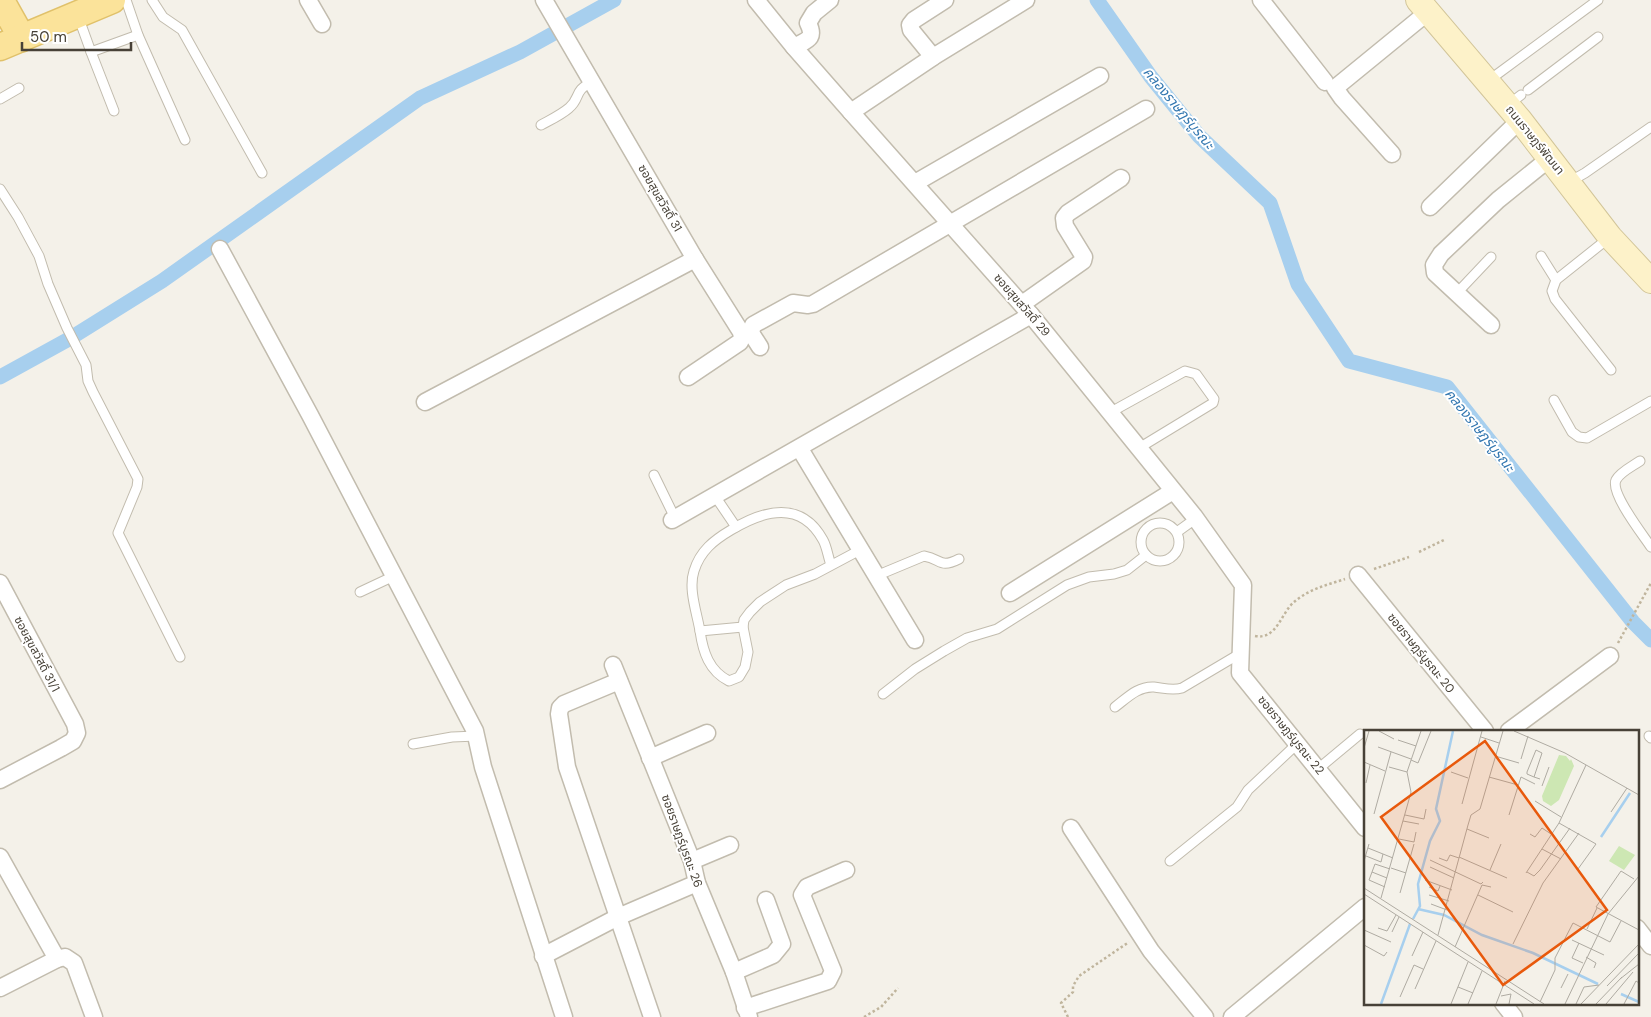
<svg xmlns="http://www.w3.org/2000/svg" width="1651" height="1017" viewBox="0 0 1651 1017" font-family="'DM Sans','Noto Sans Thai',sans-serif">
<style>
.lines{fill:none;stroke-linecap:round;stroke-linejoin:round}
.canal{stroke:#a7cfee;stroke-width:15}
.lane-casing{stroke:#c2bcae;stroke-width:11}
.street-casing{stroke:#c2bcae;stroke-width:19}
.secondary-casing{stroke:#d2c599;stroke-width:26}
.primary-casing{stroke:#e0c16a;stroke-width:29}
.path{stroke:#c0b59d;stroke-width:2.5;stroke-dasharray:2.5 2.5;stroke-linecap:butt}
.lane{stroke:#fff;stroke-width:9}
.street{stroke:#fff;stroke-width:16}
.secondary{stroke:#fdf2c9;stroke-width:24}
.primary{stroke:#fbe39a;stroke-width:26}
.labels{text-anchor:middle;stroke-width:4;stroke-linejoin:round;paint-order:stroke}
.street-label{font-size:12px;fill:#474137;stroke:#fff}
.water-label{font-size:14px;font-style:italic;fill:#3377b0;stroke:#fff}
.inset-river{fill:none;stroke:#a7cfee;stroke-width:2.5}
.inset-road{fill:none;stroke:#afaba2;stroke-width:1}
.view{fill:#e8590c;fill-opacity:0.15;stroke:#e8590c;stroke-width:2.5}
.inset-edge{fill:none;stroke:#474137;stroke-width:2.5}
</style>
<rect width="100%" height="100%" fill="#f4f1e9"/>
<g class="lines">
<g class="canal">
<polyline points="1097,0 1151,77 1199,136 1270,203 1298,284 1349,361 1447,387 1633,622 1651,640"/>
<polyline points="0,377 69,339 162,281 420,98 520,52 614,0"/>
</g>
<g class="lane-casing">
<g id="lane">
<polyline points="126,0 138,35 185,140"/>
<polyline points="152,0 163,17 182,30 262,173"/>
<polyline points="78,16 91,52 138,35"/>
<polyline points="91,52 114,111"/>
<polyline points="1488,81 1598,0"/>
<polyline points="1528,90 1598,37"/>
<polyline points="0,99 19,88"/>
<polyline points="1508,105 1521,95"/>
<path d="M541 125C550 120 561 115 569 108 581 98 573 91 592 82"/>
<polyline points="1569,182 1585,173 1651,127"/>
<polyline points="0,189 18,217 39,256 48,284 67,328 86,365 88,381 93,392 138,479 137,487 118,533 180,657"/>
<polyline points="1610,237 1556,280 1552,291 1555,299 1611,370"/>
<polyline points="1541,256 1556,280"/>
<polyline points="1456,294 1491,257"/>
<polyline points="1554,400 1572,432 1579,437 1587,438 1651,401"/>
<polyline points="1111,412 1185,371 1196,374 1214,399 1213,403 1139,448"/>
<path d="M1640 461C1633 466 1620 472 1616 480 1610 493 1643 535 1651 547"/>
<polyline points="654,475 675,518"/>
<polyline points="715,496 736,527"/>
<circle cx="1160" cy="542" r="19"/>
<polyline points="1177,532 1195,519"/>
<path d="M831 565C828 557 827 547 823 540 801 500 764 510 731 530 714 540 700 551 694 571 688 589 697 613 700 631 703 652 709 671 729 681L739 677 745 667 748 652 743 627 744 620 750 612 760 602 786 585 815 574 860 550"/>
<path d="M876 576 924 556C942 559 939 569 959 559"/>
<polyline points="360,592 394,576"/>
<polyline points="700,631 743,627"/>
<polyline points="883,694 915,669 944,651 967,638 997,629 1067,585 1089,577 1114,574 1127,570 1146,555"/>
<path d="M1115 707C1127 698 1138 686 1154 687 1164 688 1172 691 1182 688L1241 653"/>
<polyline points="1649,736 1651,738"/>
<polyline points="413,744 452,737 477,736"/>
<polyline points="1318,769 1360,734"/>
<polyline points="1170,861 1237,807 1248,790 1298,743"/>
</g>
</g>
<g class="street-casing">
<g id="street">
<polyline points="308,0 322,24"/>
<polyline points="544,0 695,259 741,332 742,338 740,342 688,377"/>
<polyline points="756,0 794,47 851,112 1031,315 1194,516 1243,585 1240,673 1365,828"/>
<polyline points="1261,0 1325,82"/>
<path d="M794 47C807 40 816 39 808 23L814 13 830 0"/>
<polyline points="933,57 911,30 910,25 914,20 945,0"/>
<polyline points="851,112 933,57 1026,0"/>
<polyline points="1392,154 1342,98 1335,88 1428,12"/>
<polyline points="915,183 1100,76"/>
<polyline points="1430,207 1520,120"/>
<polyline points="220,249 310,415 475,731 483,767 564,1017"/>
<polyline points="1022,304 1083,261 1084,257 1065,226 1064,218 1068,213 1121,178"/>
<polyline points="1491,325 1435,273 1434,265 1441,254 1498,200 1550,158"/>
<polyline points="760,347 751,333 753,325 793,303 808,305 813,304 1146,109"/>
<polyline points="425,402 695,259"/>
<polyline points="800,449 915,640"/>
<polyline points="672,520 1031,315"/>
<polyline points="1358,575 1485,731"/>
<polyline points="0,583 75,724 77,733 73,741 61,748 0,780"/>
<polyline points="1010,593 1173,491"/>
<polyline points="613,665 692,861 697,883 734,972 749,1017"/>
<polyline points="619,681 564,704 560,708 559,714 567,767 652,1017"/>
<polyline points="1509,731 1610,656"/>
<polyline points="650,758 707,733"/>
<polyline points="1071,828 1151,951 1205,1017"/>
<polyline points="0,857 57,959"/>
<polyline points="692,861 730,845"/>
<polyline points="1637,928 1651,946"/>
<polyline points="543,956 618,917 697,883"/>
<polyline points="734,972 773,955 782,944 766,900"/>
<polyline points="0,988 57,959 65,957 74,963 94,1017"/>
<polyline points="1503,1003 1514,1017"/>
<polyline points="745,1008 828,981 833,971 802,895 807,887 846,870"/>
<polyline points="1232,1017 1365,907"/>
</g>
</g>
<g class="secondary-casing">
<polyline id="secondary" points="1418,0 1520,120 1610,237 1651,281"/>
</g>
<g class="primary-casing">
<g id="primary">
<polyline points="4,6 22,38"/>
<polyline points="0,47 112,0"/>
</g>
</g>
<g class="path">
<polyline points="1419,552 1446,539"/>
<polyline points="1374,569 1409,557"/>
<path d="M1255 636C1277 640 1281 613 1294 602 1309 589 1327 585 1345 579"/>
<polyline points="1618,643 1651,583"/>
<polyline points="864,1017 881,1007 898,988"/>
<polyline points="1068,1017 1061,1003 1073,992 1073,986 1079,976 1129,942"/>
</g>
<use href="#lane" class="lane"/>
<use href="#street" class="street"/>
<use href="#secondary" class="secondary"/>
<use href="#primary" class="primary"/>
</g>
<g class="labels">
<g class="street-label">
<text transform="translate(1535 140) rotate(51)" y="4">ถนนราษฎร์พัฒนา</text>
<text transform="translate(660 198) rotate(60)" y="4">ซอยสุขสวัสดิ์ 31</text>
<text transform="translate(1022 305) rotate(49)" y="4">ซอยสุขสวัสดิ์ 29</text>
<text transform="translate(1421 653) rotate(51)" y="4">ซอยราษฎร์บูรณะ 20</text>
<text transform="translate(37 654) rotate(62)" y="4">ซอยสุขสวัสดิ์ 31/1</text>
<text transform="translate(1291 735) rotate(51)" y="4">ซอยราษฎร์บูรณะ 22</text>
<text transform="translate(682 841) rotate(70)" y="4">ซอยราษฎร์บูรณะ 26</text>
</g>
<g class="water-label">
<text transform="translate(1179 108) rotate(50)" y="5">คลองราษฎร์บูรณะ</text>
<text transform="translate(1480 430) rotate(51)" y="5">คลองราษฎร์บูรณะ</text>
</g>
</g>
<g transform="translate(1364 730)">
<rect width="275" height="275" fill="#f4f1e9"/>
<path d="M195 25 202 26 206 31 207 29 210 36 195 70 187 76 179 71 178 66ZM255 116 271 125 260 140 245 131Z" fill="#cde7b3"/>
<path class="inset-river" d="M237 107 266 63M54 179 80 185 118 205 169 223 234 254M49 189 56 176 54 154 66 111 76 91 72 79 89 1M257 264 275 272M17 274 46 194"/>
<path class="inset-road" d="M15 1 30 9M150 1 201 23 275 65M117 7 135 13M34 10 52 16M14 17 47 29M0 18 5 1M131 26 155 33M157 29 164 6M47 30 54 33 67 1M0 32 21 41M25 37 43 42M87 42 104 48M125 47 154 55M170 47 178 23 172 20 163 42V44L170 47 176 49M2 53 6 35M178 56 185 37M171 71 197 87M98 74 118 1M247 82 263 58M10 84 27 22M41 85 60 89 62 79M145 85 157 47 171 54M39 91 55 94M195 93 232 114 214 139M103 99 125 108M166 104 171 107 178 98 187 104M35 109 50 112 52 102M4 118 29 128M178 119 197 129M2 126 17 132 19 124M95 127 143 148M75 128 83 131 86 125 95 128M66 130 117 154 119 152M0 131 5 114M66 137 90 148M27 138 42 143M126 140 137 114M8 142 23 148M163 142 170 146 176 140 206 98M162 143 195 93 222 35M270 149 257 141 232 177 275 200M61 150 88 160M21 157 5 150 11 134 26 139M65 157 74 161 76 156M0 158 180 274M36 163 50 114M0 164 170 274M65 165 85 171M114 165 149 182M17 168 44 73 47 62 43 42 57 1M67 174 83 180M14 198 23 201 32 185M223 199 233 178M0 200 27 212M28 202 35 187M74 205 104 95 107 85 116 79 139 1M208 210 240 225M215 213 208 228 219 233M149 214 179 153 215 103M0 215 20 226 23 222M91 217 118 155 127 157M48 226 59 202M222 227 232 233 230 238M256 249 275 234M243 256 275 223M94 257 109 263M197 258 204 244M51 259 72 211M137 266 147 264 145 274M36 267 50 235 59 239M176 272 191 240V228L209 193 246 212 257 191M87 274 104 232M104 274 118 241M132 274 141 251M201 274 244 184 275 146M212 274 220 257 235 255M217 274 275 214M232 274 258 247M242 274 269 242M260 274 272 251 275 253"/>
<path class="view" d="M121 11 243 180 139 255 17 87Z"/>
<rect width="275" height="275" class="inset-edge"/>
</g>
<path d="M22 42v8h109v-8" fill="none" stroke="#474137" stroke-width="2.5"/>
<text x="30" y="42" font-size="15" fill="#474137" stroke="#ffffff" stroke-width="4" paint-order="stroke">50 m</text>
</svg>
